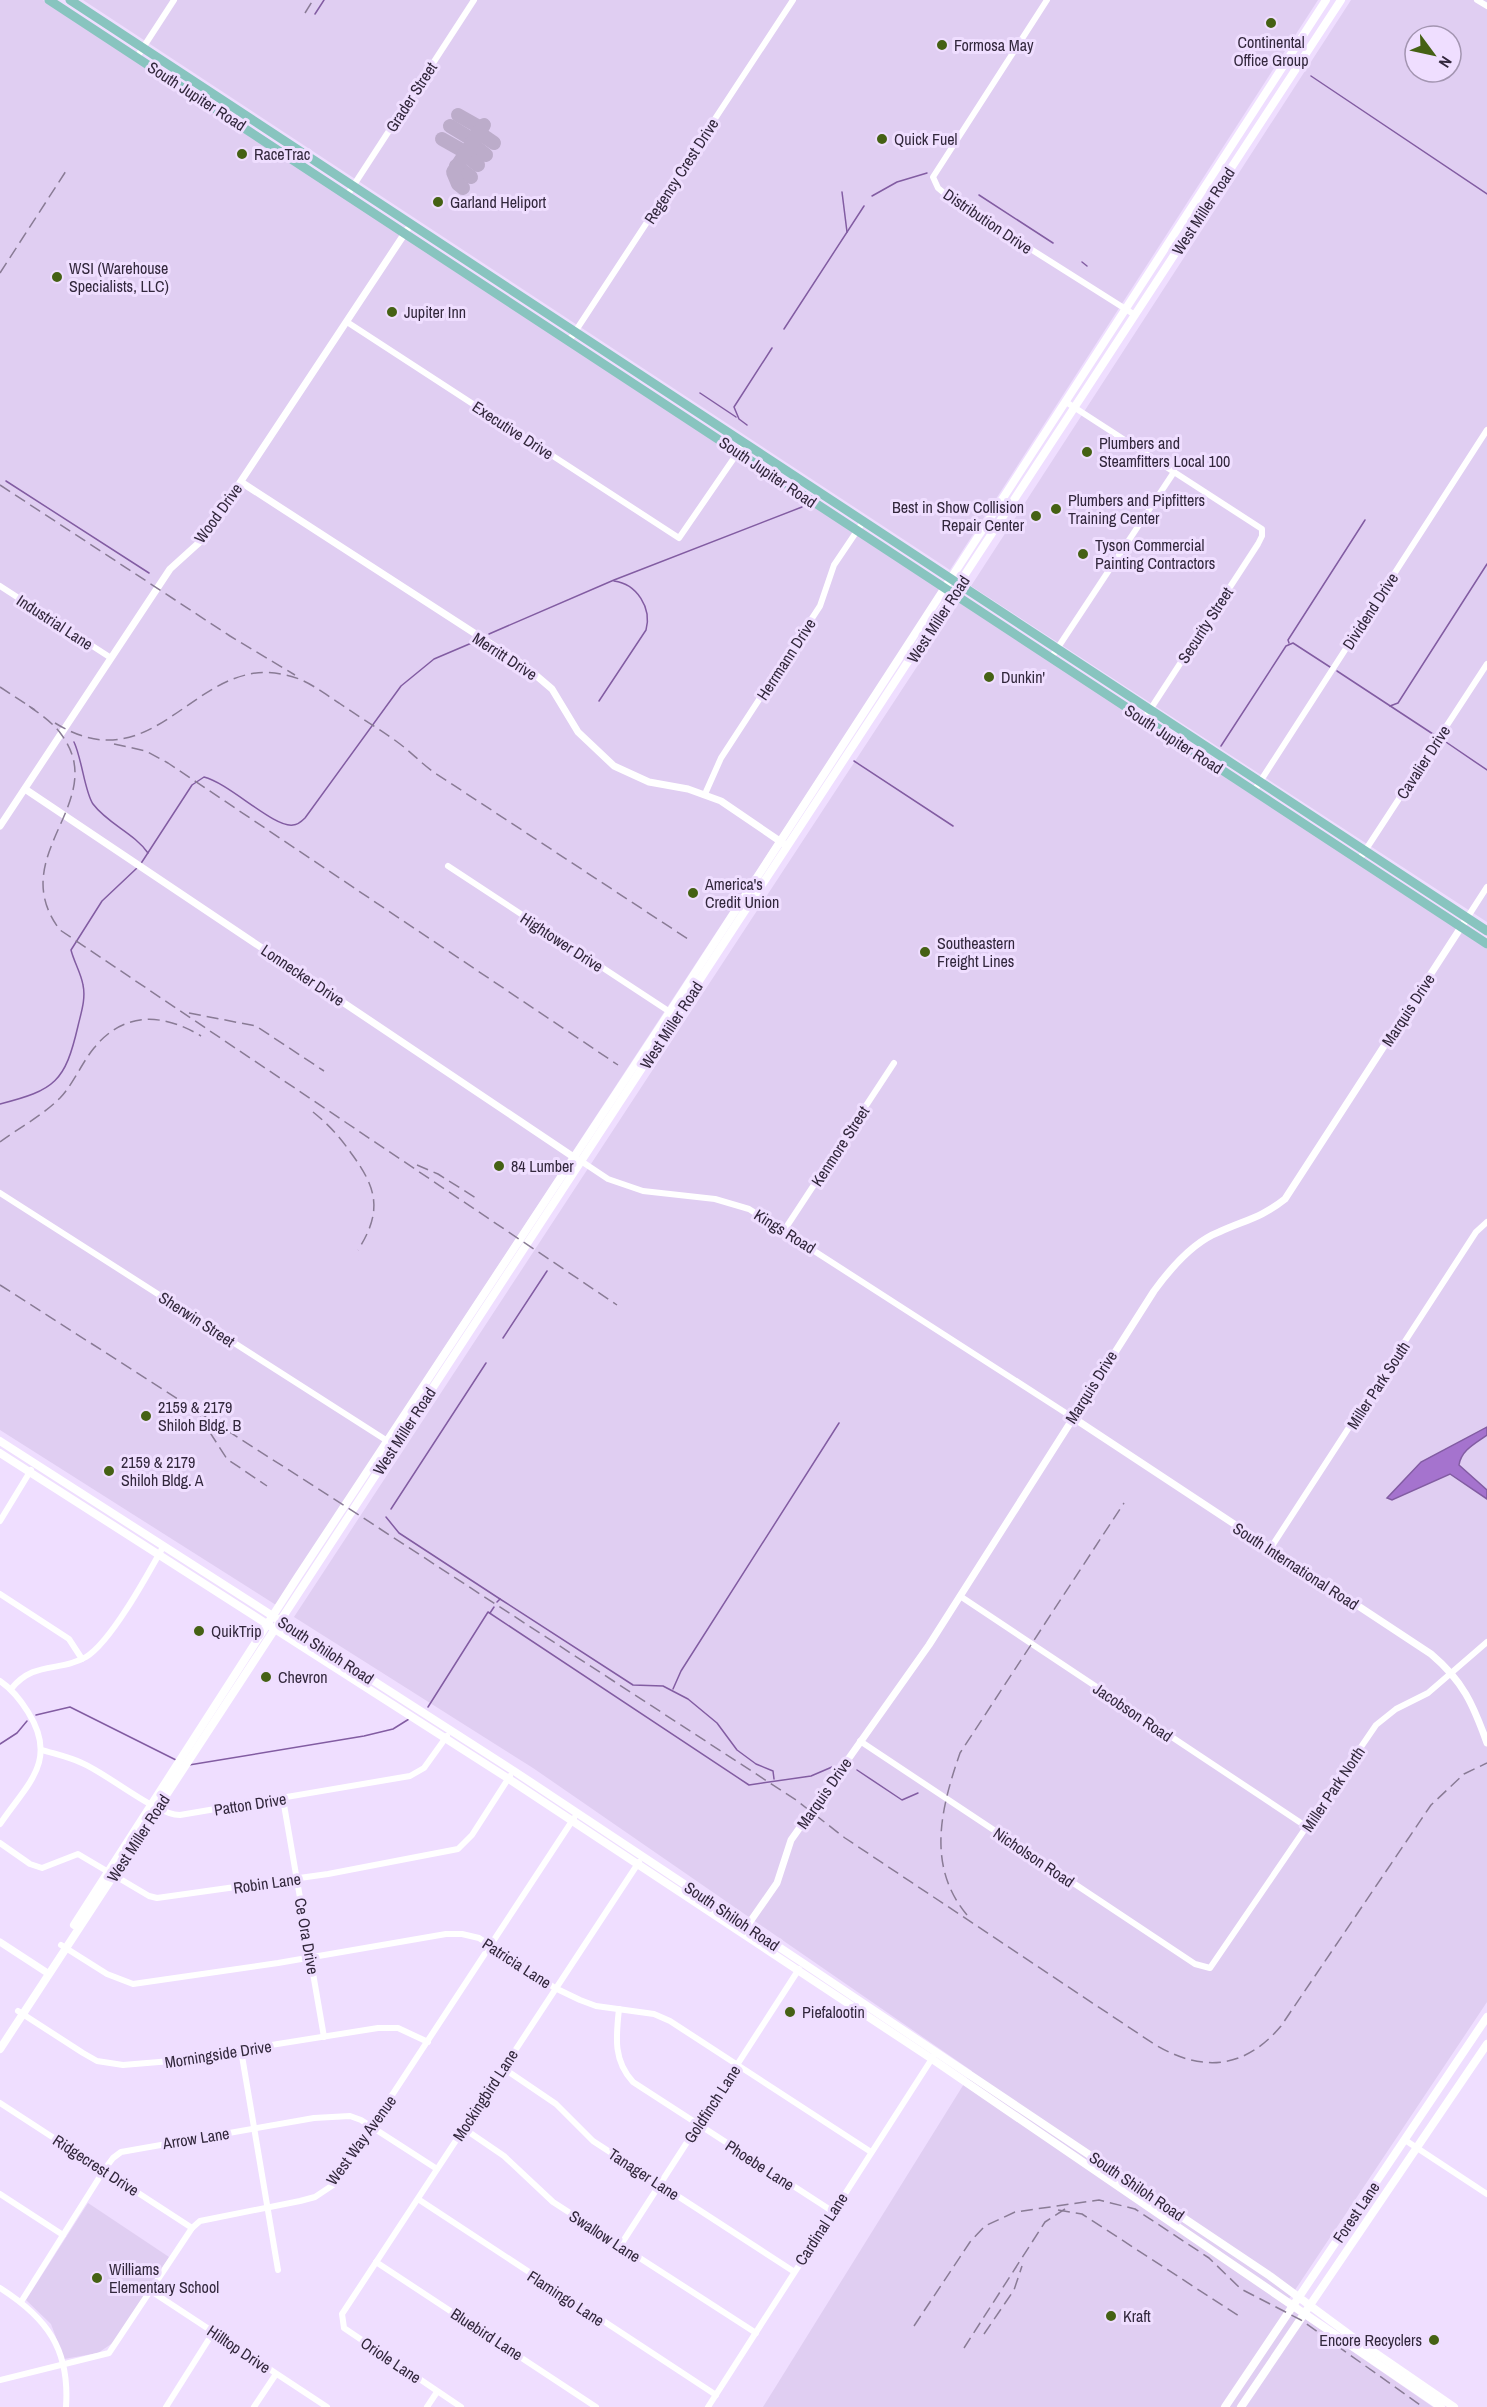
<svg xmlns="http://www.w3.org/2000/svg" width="1487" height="2407" viewBox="0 0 1487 2407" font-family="'Archivo Narrow',sans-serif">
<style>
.built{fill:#e0cef2;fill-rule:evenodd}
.water{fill:#a573ce;stroke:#825ca2;stroke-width:1.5}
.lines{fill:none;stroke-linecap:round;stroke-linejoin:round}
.stream{stroke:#825ca2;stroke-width:1.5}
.taxiway{stroke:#bcacca;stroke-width:14}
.minor{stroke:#fff;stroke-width:6}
.tertiary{stroke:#fff;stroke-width:7}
.secondary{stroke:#fff;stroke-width:8}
.primary{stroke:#88c4bf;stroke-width:9}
.rail{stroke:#897b95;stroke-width:1.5;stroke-dasharray:12 6;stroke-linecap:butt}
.poi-dot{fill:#456114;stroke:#efdeff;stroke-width:2}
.labels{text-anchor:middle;stroke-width:6;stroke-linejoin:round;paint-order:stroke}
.poi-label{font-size:16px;fill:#32273c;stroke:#efdeff;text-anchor:start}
.street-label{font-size:16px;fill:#32273c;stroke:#efdeff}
</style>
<rect width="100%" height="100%" fill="#efdeff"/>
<g class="built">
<polygon points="0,0 43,0 941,589 276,1605 0,1430"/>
<polygon points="83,0 1318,0 950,570"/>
<path d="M1351 0H1487V922L971 586ZM1415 36H1451V72H1415Z"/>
<polygon points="960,601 1487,949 1487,2002 1285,2305 1433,2407 763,2407 972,2071 533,1768 294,1617"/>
<polygon points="88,2203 169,2257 114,2342 98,2353 64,2359 51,2324 26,2300"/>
</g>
<path class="water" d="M1487 1427V1435C1476 1443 1461 1450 1459 1465L1487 1490V1499L1450 1474 1392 1500 1387 1498 1421 1462Z"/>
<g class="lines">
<g class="stream">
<polyline points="315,14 324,0"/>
<polyline points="1311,76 1487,194"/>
<polyline points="842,192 847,232"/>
<polyline points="979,195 1053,243"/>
<polyline points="872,196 897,182 927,173"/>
<polyline points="1082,262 1087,266"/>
<polyline points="784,329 864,206"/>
<polyline points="700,393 736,417"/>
<polyline points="747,425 739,419 734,407 772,348"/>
<polyline points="6,481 149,573"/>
<polyline points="489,634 614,580 802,507"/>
<polyline points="1289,643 1288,640 1365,520"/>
<polyline points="1337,671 1436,736"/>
<path d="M599 701 646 630C652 608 637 584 614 581"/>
<polyline points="1390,706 1398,703 1487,564"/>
<polyline points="1443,740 1487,770"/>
<path d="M74 742C82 759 85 793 93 804 108 824 134 833 148 853"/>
<polyline points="1221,746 1286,646 1293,643 1330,667"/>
<polyline points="854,761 953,826"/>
<path d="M140 865 192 785 204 777C229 783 274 828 293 825 297 825 302 821 305 818L401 686 434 659 474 642"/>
<path d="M0 1104C55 1090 65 1082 78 1026 81 1013 86 999 83 985 81 973 74 962 71 950L102 901 137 868"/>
<polyline points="503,1338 547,1271"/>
<polyline points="391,1509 486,1363"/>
<polyline points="386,1517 399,1533 500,1599 497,1602"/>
<polyline points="500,1599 633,1685 663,1686 688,1699 717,1723 737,1750 756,1764 773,1771 774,1779"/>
<polyline points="490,1613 494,1607"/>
<polyline points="673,1689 681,1671 839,1423"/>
<polyline points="428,1707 488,1612 749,1785 811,1776 832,1767"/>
<polyline points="36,1715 70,1707 176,1760"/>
<polyline points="0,1744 17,1733 27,1721"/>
<polyline points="189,1765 364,1736 393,1729 409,1719"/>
<polyline points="857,1770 902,1800 918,1793"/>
</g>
<g class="taxiway">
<polyline points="458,115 481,128"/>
<polyline points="450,126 473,140"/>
<polyline points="478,132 494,143"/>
<polyline points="442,139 465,152"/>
<polyline points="471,143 486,155"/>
<polyline points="464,154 478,165"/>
<polyline points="456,166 471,177"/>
<polyline points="463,188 458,184 453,172 484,125"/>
</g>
<g class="minor">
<polyline points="1047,0 933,177 938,188 950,198 1135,315"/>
<polyline points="1477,0 1487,6"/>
<polyline points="137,57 174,0"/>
<polyline points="348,194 474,0"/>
<polyline points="347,322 679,538 745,442"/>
<polyline points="569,341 793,0"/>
<polyline points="1066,402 1262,529 1262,536 1258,544 1144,719"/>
<polyline points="0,586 111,658"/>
<polyline points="1051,658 1174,472"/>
<polyline points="1254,791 1487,430"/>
<polyline points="705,794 721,758 820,606 834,565 863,522"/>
<polyline points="1359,860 1487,664"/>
<polyline points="448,866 673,1014"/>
<polyline points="1467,918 1487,887"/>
<polyline points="581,1161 608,1179 643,1191 715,1199 749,1209 1072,1417"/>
<polyline points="0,1193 389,1442"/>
<polyline points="785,1229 894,1063"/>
<polyline points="0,1521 31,1470"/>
<polyline points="1270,1549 1476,1232 1487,1222"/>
<polyline points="0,1594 69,1639 82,1659"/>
<polyline points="960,1596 1307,1827"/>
<path d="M0 1681C12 1689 20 1699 28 1712 59 1761 27 1784 0 1824"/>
<path d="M11 1689C35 1660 58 1673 86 1657 111 1642 148 1574 163 1547"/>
<polyline points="860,1741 1195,1964 1210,1968 1376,1725 1396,1709 1428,1693 1487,1642"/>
<path d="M42 1750C55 1754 69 1757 82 1763 108 1774 156 1815 180 1815L410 1776 424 1768 447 1736"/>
<polyline points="283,1799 324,2037"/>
<polyline points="0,1843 30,1864 42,1868 78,1854 149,1896 157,1898 328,1874 458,1849 472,1835 510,1776"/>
<polyline points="61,1945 107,1974 133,1984 278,1963 446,1934 462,1934 479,1938 555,1988 580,2000 596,2006 654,2014 670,2021 871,2152"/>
<path d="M619 2009C616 2037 613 2060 633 2082L832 2211"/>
<polyline points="18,2011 83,2053 97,2061 123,2065 171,2061 378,2028 398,2028 428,2042"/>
<polyline points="241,2050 278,2270"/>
<polyline points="503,2068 556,2104 593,2141 793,2271"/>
<polyline points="0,2103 192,2228"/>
<polyline points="463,2128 504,2156 553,2202 756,2333"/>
<polyline points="1405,2140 1487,2194"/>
<polyline points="0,2194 63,2235"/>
<polyline points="418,2199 716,2395"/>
<polyline points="620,2246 799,1969"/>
<polyline points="376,2262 596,2407"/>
<path d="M0 2288C47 2318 70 2349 66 2407"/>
<polyline points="151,2291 327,2407"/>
<polyline points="21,2302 104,2170 113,2158 121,2152 314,2118 350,2116 361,2120 437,2169"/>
<polyline points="0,2380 109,2353 192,2228 200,2221 300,2201 315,2197 333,2185 574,1818"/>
<polyline points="166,2407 214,2331"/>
<polyline points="254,2407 276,2374"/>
<polyline points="427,2407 437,2392"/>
<polyline points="461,2407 344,2328 342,2314 639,1862"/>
<polyline points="708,2407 933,2057"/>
</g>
<g class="tertiary">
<polyline points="241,482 525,666 552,689 578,732 614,766 649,782 688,789 721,801 784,844"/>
<polyline points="25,789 578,1160"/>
<polyline points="0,826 170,569 202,540 407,230"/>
<path d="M1072 1417 1431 1654C1463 1681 1473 1704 1487 1743"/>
<path d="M745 1929 777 1883 791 1840 929 1645 1154 1291C1170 1269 1193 1242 1219 1232 1245 1220 1261 1218 1285 1199L1467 918"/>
<polyline points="0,1942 49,1974"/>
</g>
<g class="secondary">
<polyline points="0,1441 514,1771 803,1963 1270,2276 1358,2341 1454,2407"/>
<polyline points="0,1453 509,1779 932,2059 1441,2407"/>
<polyline points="74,1925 297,1578 669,1013 1326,0"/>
<polyline points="0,2049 1341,0"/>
<polyline points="1225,2407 1487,2017"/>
<polyline points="1241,2407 1487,2044"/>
</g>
<g class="primary">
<polyline points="49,0 1487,944"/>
<polyline points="70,0 1487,931"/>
</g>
<g class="rail">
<polyline points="305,13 313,0"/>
<polyline points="0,273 66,171"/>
<polyline points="0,485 230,636 295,675"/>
<polyline points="0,687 35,710"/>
<path d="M29 706C40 714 53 723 61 734 112 802 3 855 60 930L617 1305"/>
<path d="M55 723C157 786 195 653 286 675 306 679 322 692 339 703 359 717 380 729 400 744 412 753 422 764 435 773L688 939"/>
<polyline points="114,744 146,751 168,763 618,1065"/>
<polyline points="189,1013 256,1026 324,1071"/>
<path d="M313 1112C328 1124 340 1137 351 1153 377 1188 383 1211 358 1250"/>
<path d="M0 1142C19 1128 43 1115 60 1098 74 1083 81 1064 94 1048 124 1011 163 1013 201 1036"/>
<polyline points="417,1165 438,1174 476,1198"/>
<path d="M0 1285 345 1506 796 1800 845 1838 1154 2044C1202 2073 1245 2069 1281 2026L1431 1805 1464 1774 1487 1763"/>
<polyline points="200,1417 227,1459 267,1486"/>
<path d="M967 1915C926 1866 941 1808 960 1753L1124 1503"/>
<polyline points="1058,2210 1082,2214 1242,2318"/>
<polyline points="914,2326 970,2242 985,2226 1015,2212 1099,2200 1135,2209 1209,2258 1241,2289 1301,2320 1423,2407"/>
<polyline points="984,2334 1014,2290 1022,2266"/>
<polyline points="964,2348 1045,2222 1065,2209"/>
</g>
</g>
<g class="poi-dot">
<circle cx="1271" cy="23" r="6"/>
<circle cx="942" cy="45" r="6"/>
<circle cx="882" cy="139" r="6"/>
<circle cx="242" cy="154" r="6"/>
<circle cx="438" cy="202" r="6"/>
<circle cx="57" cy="277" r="6"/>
<circle cx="392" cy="312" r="6"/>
<circle cx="1087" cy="452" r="6"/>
<circle cx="1056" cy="509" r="6"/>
<circle cx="1036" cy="516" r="6"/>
<circle cx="1083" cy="554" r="6"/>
<circle cx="989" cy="677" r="6"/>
<circle cx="693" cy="893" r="6"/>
<circle cx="925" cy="952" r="6"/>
<circle cx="499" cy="1166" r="6"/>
<circle cx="146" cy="1416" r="6"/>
<circle cx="109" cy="1471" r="6"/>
<circle cx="199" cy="1631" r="6"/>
<circle cx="266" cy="1677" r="6"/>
<circle cx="790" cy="2012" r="6"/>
<circle cx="97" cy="2278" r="6"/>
<circle cx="1111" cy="2316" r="6"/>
<circle cx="1434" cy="2340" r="6"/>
</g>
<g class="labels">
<g class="poi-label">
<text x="1271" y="48" text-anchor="middle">Continental<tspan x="1271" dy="18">Office Group</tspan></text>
<text x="954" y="51">Formosa May</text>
<text x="894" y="145">Quick Fuel</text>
<text x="254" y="160">RaceTrac</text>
<text x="450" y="208">Garland Heliport</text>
<text x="69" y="274">WSI (Warehouse<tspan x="69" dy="18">Specialists, LLC)</tspan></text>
<text x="404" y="318">Jupiter Inn</text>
<text x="1099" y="449">Plumbers and<tspan x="1099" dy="18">Steamfitters Local 100</tspan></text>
<text x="1068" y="506">Plumbers and Pipfitters<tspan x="1068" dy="18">Training Center</tspan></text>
<text x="1024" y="513" text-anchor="end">Best in Show Collision<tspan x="1024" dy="18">Repair Center</tspan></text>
<text x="1095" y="551">Tyson Commercial<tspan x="1095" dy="18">Painting Contractors</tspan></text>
<text x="1001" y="683">Dunkin'</text>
<text x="705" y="890">America's<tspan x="705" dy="18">Credit Union</tspan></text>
<text x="937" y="949">Southeastern<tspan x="937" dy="18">Freight Lines</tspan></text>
<text x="511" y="1172">84 Lumber</text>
<text x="158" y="1413">2159 &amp; 2179<tspan x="158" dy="18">Shiloh Bldg. B</tspan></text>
<text x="121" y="1468">2159 &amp; 2179<tspan x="121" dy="18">Shiloh Bldg. A</tspan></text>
<text x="211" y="1637">QuikTrip</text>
<text x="278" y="1683">Chevron</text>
<text x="802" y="2018">Piefalootin</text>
<text x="109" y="2275">Williams<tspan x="109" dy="18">Elementary School</tspan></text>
<text x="1123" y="2322">Kraft</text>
<text x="1422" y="2346" text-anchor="end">Encore Recyclers</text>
</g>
<g class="street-label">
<text transform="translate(197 96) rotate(33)" y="6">South Jupiter Road</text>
<text transform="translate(411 97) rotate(-57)" y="6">Grader Street</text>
<text transform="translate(681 171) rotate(-57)" y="6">Regency Crest Drive</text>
<text transform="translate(1203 211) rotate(-57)" y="6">West Miller Road</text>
<text transform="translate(988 221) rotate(34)" y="6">Distribution Drive</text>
<text transform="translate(513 430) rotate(33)" y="6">Executive Drive</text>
<text transform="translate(768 472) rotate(34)" y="6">South Jupiter Road</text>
<text transform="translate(218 513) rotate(-54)" y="6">Wood Drive</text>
<text transform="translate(1370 611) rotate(-57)" y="6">Dividend Drive</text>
<text transform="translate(938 619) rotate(-57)" y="6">West Miller Road</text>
<text transform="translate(55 622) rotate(33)" y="6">Industrial Lane</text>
<text transform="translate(1205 625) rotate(-57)" y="6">Security Street</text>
<text transform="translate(505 656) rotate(33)" y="6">Merritt Drive</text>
<text transform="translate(786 659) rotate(-57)" y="6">Herrmann Drive</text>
<text transform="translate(1174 739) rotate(33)" y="6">South Jupiter Road</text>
<text transform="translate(1423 762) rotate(-57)" y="6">Cavalier Drive</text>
<text transform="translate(562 942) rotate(33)" y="6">Hightower Drive</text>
<text transform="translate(303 975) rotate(34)" y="6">Lonnecker Drive</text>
<text transform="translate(1408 1010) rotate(-57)" y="6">Marquis Drive</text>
<text transform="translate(671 1025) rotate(-57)" y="6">West Miller Road</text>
<text transform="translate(840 1146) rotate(-57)" y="6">Kenmore Street</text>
<text transform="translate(785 1231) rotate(32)" y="6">Kings Road</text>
<text transform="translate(197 1319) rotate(33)" y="6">Sherwin Street</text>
<text transform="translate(1378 1385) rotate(-57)" y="6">Miller Park South</text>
<text transform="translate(1091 1387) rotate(-58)" y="6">Marquis Drive</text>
<text transform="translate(404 1431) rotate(-57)" y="6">West Miller Road</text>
<text transform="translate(1296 1566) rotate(33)" y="6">South International Road</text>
<text transform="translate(326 1650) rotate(33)" y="6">South Shiloh Road</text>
<text transform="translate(1133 1712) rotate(34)" y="6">Jacobson Road</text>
<text transform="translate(1333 1789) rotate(-56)" y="6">Miller Park North</text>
<text transform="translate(824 1793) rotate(-55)" y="6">Marquis Drive</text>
<text transform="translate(250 1804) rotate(-9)" y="6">Patton Drive</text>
<text transform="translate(138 1838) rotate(-57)" y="6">West Miller Road</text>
<text transform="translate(1034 1857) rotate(34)" y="6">Nicholson Road</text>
<text transform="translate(267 1883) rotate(-8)" y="6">Robin Lane</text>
<text transform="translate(732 1916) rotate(34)" y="6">South Shiloh Road</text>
<text transform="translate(307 1936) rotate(80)" y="6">Ce Ora Drive</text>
<text transform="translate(517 1963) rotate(33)" y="6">Patricia Lane</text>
<text transform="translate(218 2054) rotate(-9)" y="6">Morningside Drive</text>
<text transform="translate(485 2095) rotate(-57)" y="6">Mockingbird Lane</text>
<text transform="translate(712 2104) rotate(-57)" y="6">Goldfinch Lane</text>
<text transform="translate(196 2138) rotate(-9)" y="6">Arrow Lane</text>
<text transform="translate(361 2140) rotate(-54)" y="6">West Way Avenue</text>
<text transform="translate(96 2165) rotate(33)" y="6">Ridgecrest Drive</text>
<text transform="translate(760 2165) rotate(33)" y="6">Phoebe Lane</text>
<text transform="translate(644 2174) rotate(33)" y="6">Tanager Lane</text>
<text transform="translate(1137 2186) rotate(34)" y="6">South Shiloh Road</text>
<text transform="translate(1356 2212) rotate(-56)" y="6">Forest Lane</text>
<text transform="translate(821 2229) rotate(-57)" y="6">Cardinal Lane</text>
<text transform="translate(605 2236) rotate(33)" y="6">Swallow Lane</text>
<text transform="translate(566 2298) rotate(33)" y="6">Flamingo Lane</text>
<text transform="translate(487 2334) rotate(33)" y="6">Bluebird Lane</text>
<text transform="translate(239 2349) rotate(34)" y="6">Hilltop Drive</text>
<text transform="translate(391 2360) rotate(34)" y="6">Oriole Lane</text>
</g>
</g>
<g transform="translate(1433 54) rotate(123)"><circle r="28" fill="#efdeff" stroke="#a395b1" stroke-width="1.5"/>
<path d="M0-4.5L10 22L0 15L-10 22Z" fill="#456114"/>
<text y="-9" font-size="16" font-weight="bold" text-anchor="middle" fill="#32273c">N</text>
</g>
</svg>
